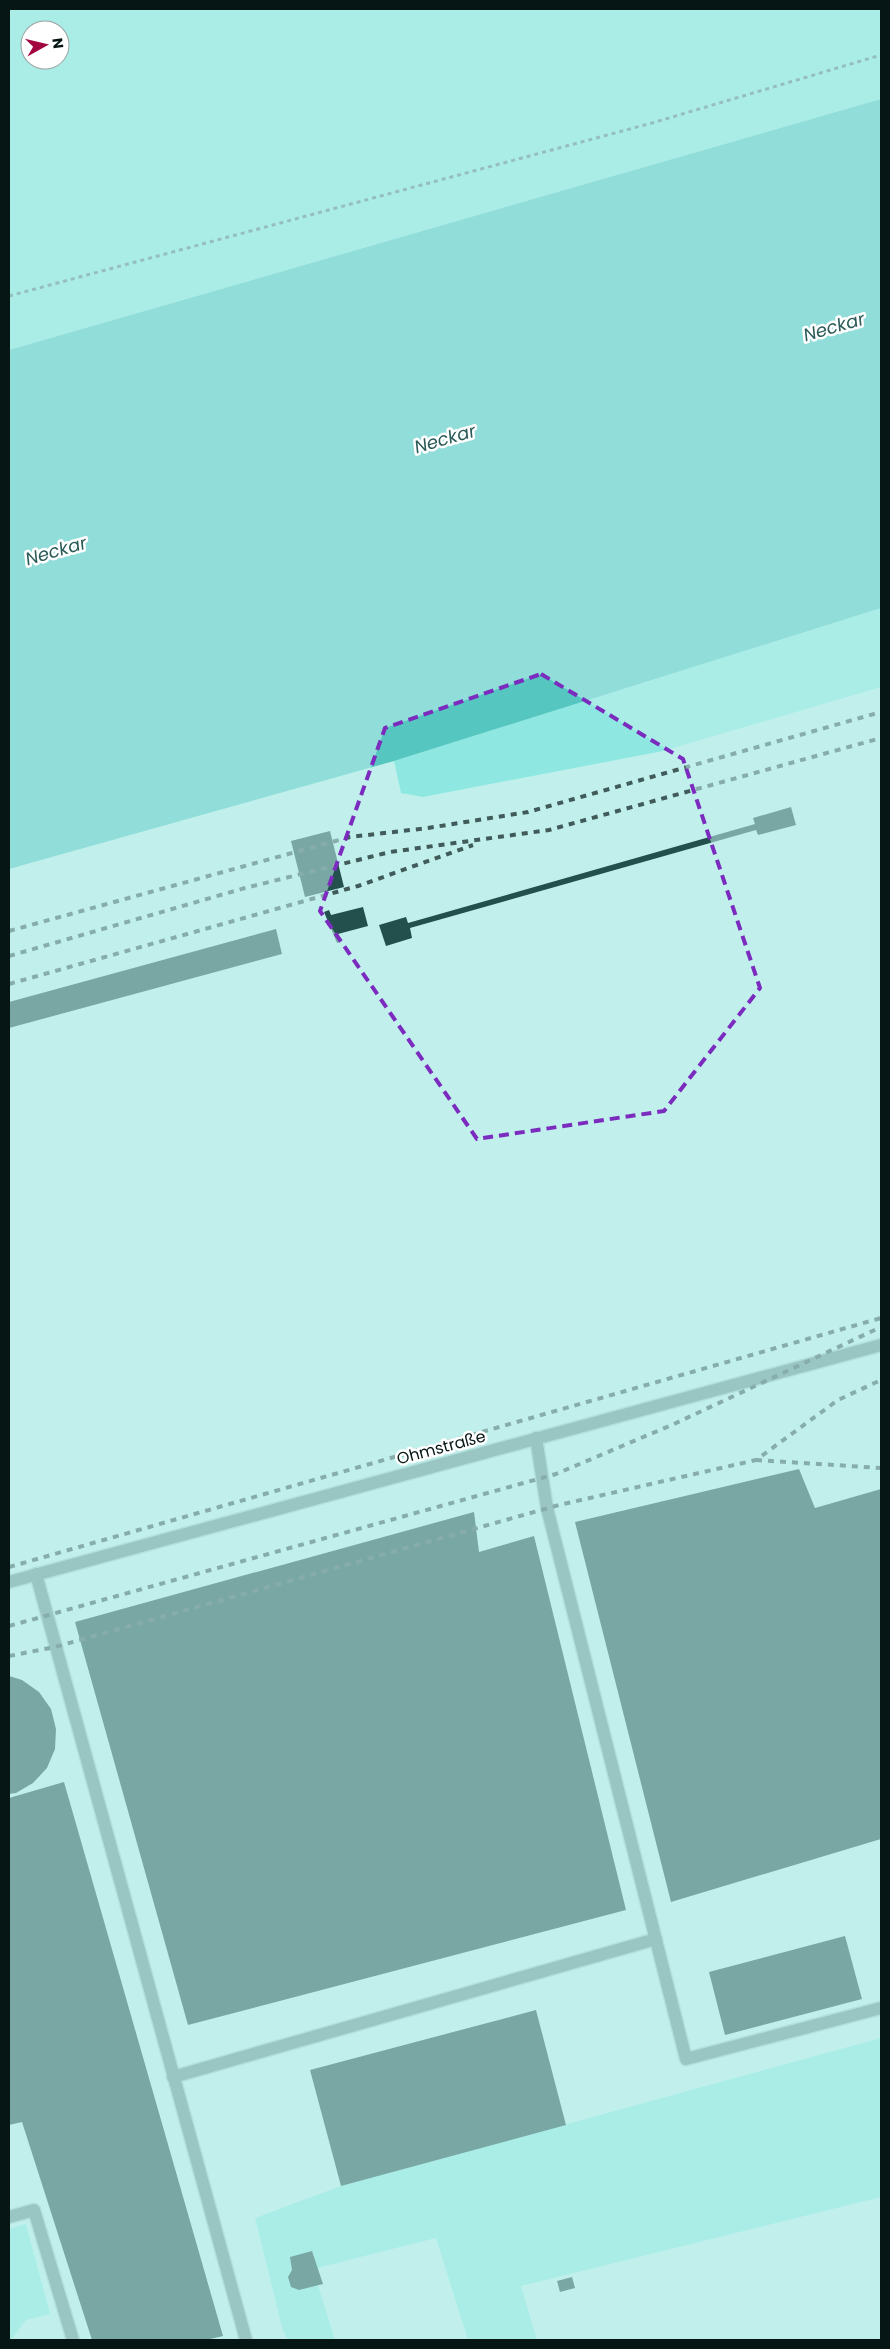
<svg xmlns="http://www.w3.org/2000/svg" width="890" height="2349" viewBox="0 0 890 2349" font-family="Poppins,sans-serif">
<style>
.green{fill:#8ee8e1;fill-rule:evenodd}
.water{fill:#55c6c0}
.building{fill:#234f4c}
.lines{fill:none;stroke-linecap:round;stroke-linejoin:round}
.lane-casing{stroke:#a3cdca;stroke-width:15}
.street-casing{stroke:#a3cdca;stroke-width:15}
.path{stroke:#628280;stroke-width:3;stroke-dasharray:4 4;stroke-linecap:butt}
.lane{stroke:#699390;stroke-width:12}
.street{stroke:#699390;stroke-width:12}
.rail{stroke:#405b59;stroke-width:4;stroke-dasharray:6 6;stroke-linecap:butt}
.marked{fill:none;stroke:#7b2cbf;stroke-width:4;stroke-dasharray:10 6;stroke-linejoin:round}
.labels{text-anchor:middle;stroke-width:5;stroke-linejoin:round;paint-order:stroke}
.street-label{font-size:16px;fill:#051615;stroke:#fff}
.water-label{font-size:18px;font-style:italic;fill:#2a5b58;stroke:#fff}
</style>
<rect width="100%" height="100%" fill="#c1f0ec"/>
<g class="green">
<path d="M9 9H881V99L9 350ZM30 30H60V60H30Z"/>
<polygon points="881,608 881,687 663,751 423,797 401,793 394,761"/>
<polygon points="881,2038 881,2197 521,2286 537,2340 468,2340 436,2238 313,2269 335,2340 288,2340 283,2331 255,2218 341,2186"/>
<polygon points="26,2224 50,2314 26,2320 11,2340 9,2340 9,2229"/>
</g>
<polygon class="water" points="881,99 881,608 394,761 9,869 9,350"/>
<g class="building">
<polygon points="791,807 796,825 758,835 756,830 410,928 412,938 386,946 379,925 406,917 408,923 755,824 753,818"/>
<polygon points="330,831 344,887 305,897 291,841"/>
<polygon points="363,907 368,926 338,934 340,942 337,943 324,912 329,910 331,915"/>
<polygon points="276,929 282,954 9,1028 9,1002"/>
<polygon points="799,1469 815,1508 881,1489 881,1839 671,1902 575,1522"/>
<polygon points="474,1512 479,1552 534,1536 626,1910 188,2025 75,1622"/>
<polygon points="9,1676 22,1680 39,1692 51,1709 56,1729 55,1749 47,1768 33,1783 16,1793 9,1794"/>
<polygon points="64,1782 223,2336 206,2340 92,2340 22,2122 9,2125 9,1798"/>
<polygon points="845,1936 862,1999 725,2035 709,1972"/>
<polygon points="536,2010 566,2125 341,2186 310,2070"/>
<polygon points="312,2251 323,2284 299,2290 291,2287 288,2277 292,2270 290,2257"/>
<polygon points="572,2277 575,2288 560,2292 557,2281"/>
</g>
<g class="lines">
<g class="lane-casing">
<g id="lane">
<polyline points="536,1438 547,1508 686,2059 881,2008"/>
<polyline points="36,1574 246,2340"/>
<polyline points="173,2077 656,1939"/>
<polyline points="9,2217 34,2210 73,2340"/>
</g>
</g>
<g class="street-casing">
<polyline id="street" points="9,1582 881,1345"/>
</g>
<polyline class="path" points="9,296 652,123 881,55"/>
<use href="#lane" class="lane"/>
<use href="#street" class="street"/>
<g class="rail">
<polyline points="9,931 350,837 428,828 528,812 881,712"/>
<polyline points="9,956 245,888 390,852 549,830 881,738"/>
<polyline points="9,984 358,886 473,845"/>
<polyline points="756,1460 881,1468"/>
<polyline points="9,1567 881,1318"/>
<polyline points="9,1626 556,1474 674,1424 881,1327"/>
<polyline points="9,1656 55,1647 559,1505 756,1460 838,1400 881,1380"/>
</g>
</g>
<path d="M0 0H890V2349H0ZM541 674 683 759 760 988 664 1111 477 1139 320 911 385 728Z" fill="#c1f0ec" fill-opacity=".55" fill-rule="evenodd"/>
<path class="marked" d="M541 674 683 759 760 988 664 1111 477 1139 320 911 385 728Z"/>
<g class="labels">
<g class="street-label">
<text transform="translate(441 1447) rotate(-15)" y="6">Ohmstraße</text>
</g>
<g class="water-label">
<text transform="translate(834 327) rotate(-16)" y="6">Neckar</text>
<text transform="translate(445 439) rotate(-16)" y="6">Neckar</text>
<text transform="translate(56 551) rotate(-16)" y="6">Neckar</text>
</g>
</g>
<rect width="890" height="2349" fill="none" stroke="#051615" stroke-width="20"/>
<g transform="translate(45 45) rotate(82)"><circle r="24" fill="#ffffff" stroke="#9ba2a1"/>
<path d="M0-4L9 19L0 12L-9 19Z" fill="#a20640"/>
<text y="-8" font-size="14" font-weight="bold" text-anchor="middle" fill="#051615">N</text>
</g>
</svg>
